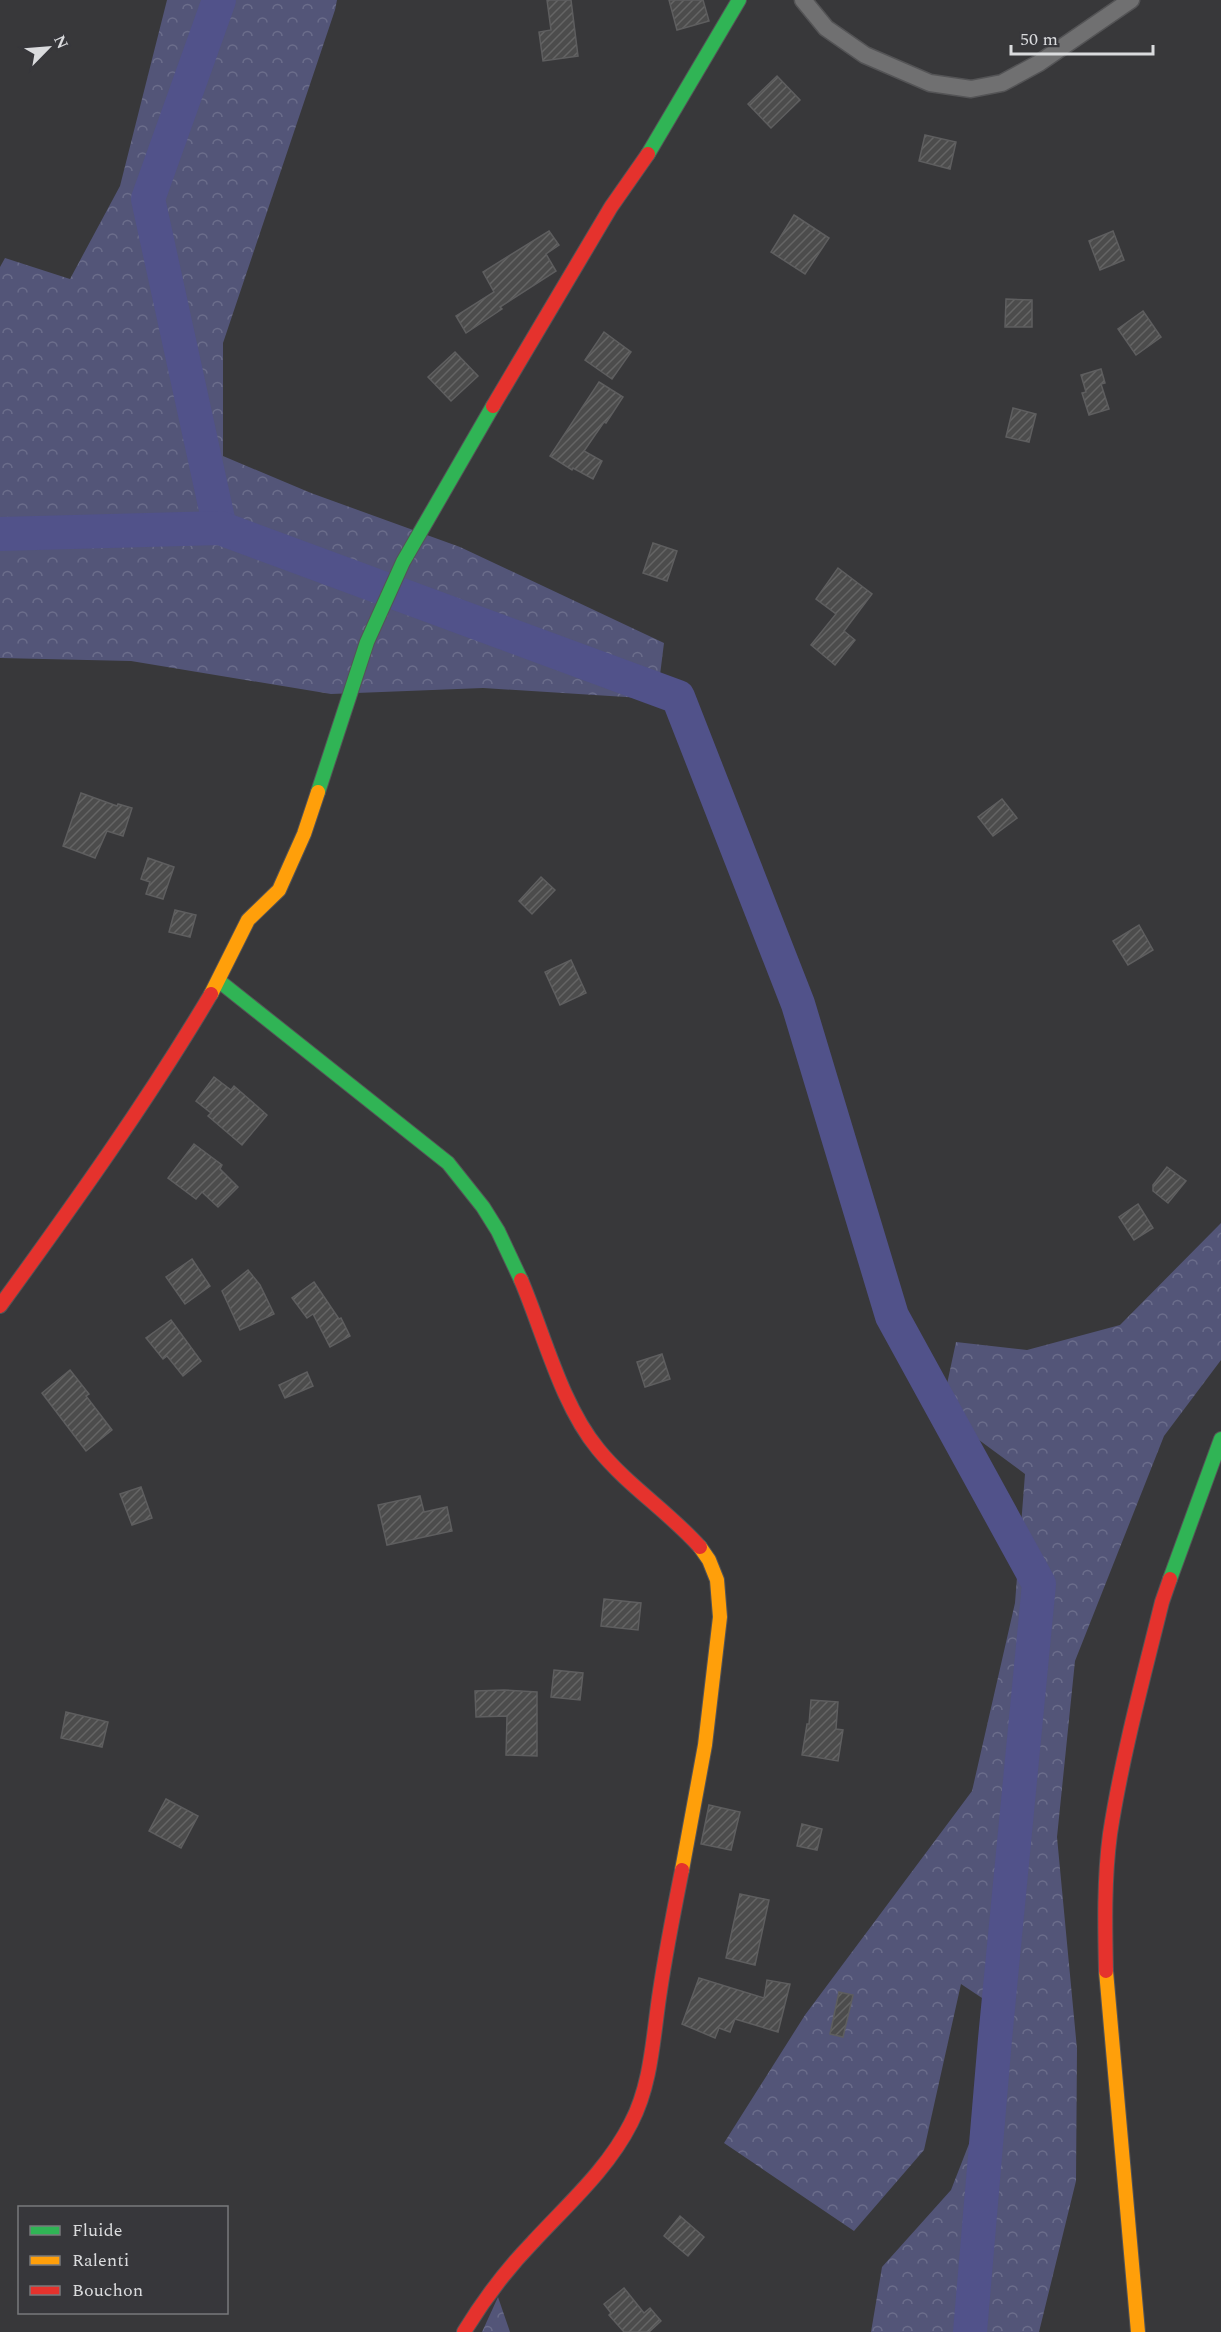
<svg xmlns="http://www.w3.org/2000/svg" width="1221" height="2332" viewBox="0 0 1221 2332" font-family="Spectral,serif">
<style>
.forest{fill:url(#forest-crowns)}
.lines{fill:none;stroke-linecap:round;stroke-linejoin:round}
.river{stroke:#51528a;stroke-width:34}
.building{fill:url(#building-hatch);stroke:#5e5e5f;stroke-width:1.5}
.street-casing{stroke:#545456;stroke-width:19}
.fast-casing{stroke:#545456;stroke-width:16}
.slow-casing{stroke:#545456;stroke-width:16}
.jam-casing{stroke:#545456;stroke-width:16}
.street{stroke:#707071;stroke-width:16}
.fast{stroke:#30b455;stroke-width:14}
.slow{stroke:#ff9f0a;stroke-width:14}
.jam{stroke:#e5322d;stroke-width:14}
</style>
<defs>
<pattern id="forest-crowns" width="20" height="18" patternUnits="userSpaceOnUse" patternTransform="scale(1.5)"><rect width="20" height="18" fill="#535578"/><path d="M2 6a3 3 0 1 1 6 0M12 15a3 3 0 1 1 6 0" fill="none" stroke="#6b6d8b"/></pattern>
<pattern id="building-hatch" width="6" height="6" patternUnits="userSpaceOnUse" patternTransform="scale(1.5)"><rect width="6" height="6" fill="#4c4c4c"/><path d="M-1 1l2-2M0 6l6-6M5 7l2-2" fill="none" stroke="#656565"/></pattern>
</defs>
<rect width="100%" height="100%" fill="#38383a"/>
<g class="forest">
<polygon points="167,0 337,0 335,10 223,343 223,456 311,493 460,547 664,643 657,699 483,688 331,694 131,661 0,658 0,267 5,258 70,279 120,186"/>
<polygon points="1221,1223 1221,1360 1164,1436 1075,1661 1057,1837 1077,2049 1076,2181 1039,2332 871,2332 882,2267 951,2190 981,2113 1000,2010 961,1984 924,2150 854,2231 724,2143 805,2015 972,1791 1015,1603 1025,1474 941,1412 956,1342 1027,1350 1120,1325"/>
<polygon points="498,2297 510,2332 482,2332"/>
</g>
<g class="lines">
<g class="river">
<polyline points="219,0 148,199 220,528"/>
<polyline points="0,534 220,528 678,697 798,1004 892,1316 1039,1584 995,2039 970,2332"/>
</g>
</g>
<g class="building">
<polygon points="547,0 571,0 578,56 543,61 539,32 551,30"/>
<polygon points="669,0 703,0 709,21 677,30"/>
<polygon points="777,76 800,100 771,128 748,104"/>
<polygon points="925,135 956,142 950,169 919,161"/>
<polygon points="794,215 829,238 805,274 771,252"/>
<polygon points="549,231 559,245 546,254 556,271 500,307 502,309 466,333 456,316 494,292 483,272"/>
<polygon points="1113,231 1124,260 1100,270 1089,241"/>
<polygon points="1006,299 1032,300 1032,327 1005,327"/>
<polygon points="1143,311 1161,337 1136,355 1118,329"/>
<polygon points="604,332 631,352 612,379 585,360"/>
<polygon points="455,352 478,376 451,401 428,377"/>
<polygon points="1101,369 1105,383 1101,384 1109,409 1089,415 1082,393 1086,392 1081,375"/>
<polygon points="599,382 623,397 606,423 604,422 584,451 602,461 593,479 573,468 572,470 550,456"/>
<polygon points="1013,408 1036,414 1029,442 1006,437"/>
<polygon points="653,543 677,551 667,581 643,573"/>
<polygon points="838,568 872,594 844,631 855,640 835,665 811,645 836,614 816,599"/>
<polygon points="81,793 117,806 118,804 132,808 123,836 107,831 95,858 63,846"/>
<polygon points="1002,799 1017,818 993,836 978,817"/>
<polygon points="148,858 174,867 163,899 146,894 150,882 141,879"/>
<polygon points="541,877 555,890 532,914 519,901"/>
<polygon points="175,910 196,915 190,937 169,932"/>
<polygon points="1139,925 1153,950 1128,965 1113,941"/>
<polygon points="571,960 586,993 560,1005 545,972"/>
<polygon points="214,1077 231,1090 234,1086 267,1115 242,1145 208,1116 211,1113 196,1101"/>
<polygon points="194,1144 222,1165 220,1169 238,1187 218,1207 202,1192 196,1199 168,1178"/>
<polygon points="1167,1167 1186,1181 1168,1203 1153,1191 1153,1185"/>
<polygon points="1138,1204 1153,1228 1134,1240 1119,1217"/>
<polygon points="192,1259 210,1286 185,1304 166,1277"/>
<polygon points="248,1270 260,1285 274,1314 240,1330 222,1291"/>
<polygon points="314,1282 339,1319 341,1318 350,1336 330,1347 313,1314 307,1318 292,1298"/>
<polygon points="171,1320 201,1361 183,1376 167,1356 163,1359 146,1338"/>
<polygon points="662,1354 670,1379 645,1387 637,1362"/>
<polygon points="70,1370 89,1394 86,1396 112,1430 86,1451 42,1393"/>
<polygon points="307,1372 313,1386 285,1398 279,1385"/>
<polygon points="141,1487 152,1518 132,1525 120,1494"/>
<polygon points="420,1496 424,1512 447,1507 452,1531 387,1545 378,1505"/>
<polygon points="604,1599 641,1603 638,1630 601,1626"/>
<polygon points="554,1670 583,1673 580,1700 551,1697"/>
<polygon points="504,1690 537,1692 537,1756 506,1755 507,1716 476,1717 475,1691"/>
<polygon points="811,1700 838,1702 836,1729 843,1730 838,1761 802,1755 807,1724 809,1724"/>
<polygon points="66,1712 108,1722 102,1747 61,1738"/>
<polygon points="166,1799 198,1816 181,1848 149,1831"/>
<polygon points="709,1805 740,1812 731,1850 701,1844"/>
<polygon points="802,1824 822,1829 817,1850 797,1846"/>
<polygon points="740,1894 769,1900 755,1965 726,1958"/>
<polygon points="699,1978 764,1998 767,1980 790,1984 778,2032 735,2019 730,2032 719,2028 715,2038 682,2024"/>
<polygon points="839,1992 853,1995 843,2037 830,2034"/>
<polygon points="680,2216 704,2237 688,2256 664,2236"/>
<polygon points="624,2288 644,2313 650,2308 661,2321 649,2332 624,2332 609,2315 611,2313 604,2304"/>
</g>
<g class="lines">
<g class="street-casing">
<polyline id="street" points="803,0 826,28 865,55 930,83 971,89 1002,83 1039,63 1131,0"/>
</g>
<g class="fast-casing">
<g id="fast">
<polyline points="648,154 739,0"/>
<polyline points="318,792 367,642 403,562 493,406"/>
<polyline points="219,981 448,1163 483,1207 498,1231 521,1280"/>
<polyline points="1170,1579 1221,1439"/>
</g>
</g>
<g class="slow-casing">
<g id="slow">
<polyline points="211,994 248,920 279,890 304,834 318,792"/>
<polyline points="682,1870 705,1745 720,1617 717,1580 709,1560 700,1547"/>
<polyline points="1106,1971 1138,2332"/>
</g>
</g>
<g class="jam-casing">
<g id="jam">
<polyline points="493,406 611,207 648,154"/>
<path d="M521 1280C544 1334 561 1404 598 1449 628 1486 669 1512 700 1547"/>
<path d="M0 1306C74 1204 147 1102 211 994"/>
<path d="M1106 1971C1105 1926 1104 1879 1110 1834 1122 1756 1143 1679 1162 1602L1170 1579"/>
<path d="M464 2332C484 2299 506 2270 533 2242 567 2205 608 2169 631 2123 652 2083 653 2035 660 1991 666 1950 674 1910 682 1870"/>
</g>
</g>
<use href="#street" class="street"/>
<use href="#fast" class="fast"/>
<use href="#slow" class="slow"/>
<use href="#jam" class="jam"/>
</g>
<rect x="18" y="2206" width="210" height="108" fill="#37373b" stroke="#78797c" stroke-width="1.5"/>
<rect x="30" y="2226" width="30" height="9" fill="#30b455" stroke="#78797c" stroke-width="1.5"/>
<text x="72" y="2236" font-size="18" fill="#dadbdd">Fluide</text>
<rect x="30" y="2256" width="30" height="9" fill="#ff9f0a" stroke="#78797c" stroke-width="1.5"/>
<text x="72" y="2266" font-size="18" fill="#dadbdd">Ralenti</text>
<rect x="30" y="2286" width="30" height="9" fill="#e5322d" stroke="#78797c" stroke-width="1.5"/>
<text x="72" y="2296" font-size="18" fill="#dadbdd">Bouchon</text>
<g transform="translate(48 48) rotate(65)" stroke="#37373b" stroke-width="4.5" paint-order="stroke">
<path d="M0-4.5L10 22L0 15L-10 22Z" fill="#dadbdd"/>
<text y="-9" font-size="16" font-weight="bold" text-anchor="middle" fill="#dadbdd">N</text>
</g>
<path d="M1011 45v9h142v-9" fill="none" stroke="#dadbdd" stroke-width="3"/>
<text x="1020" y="45" font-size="18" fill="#dadbdd" stroke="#37373b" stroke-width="4.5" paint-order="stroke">50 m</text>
</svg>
